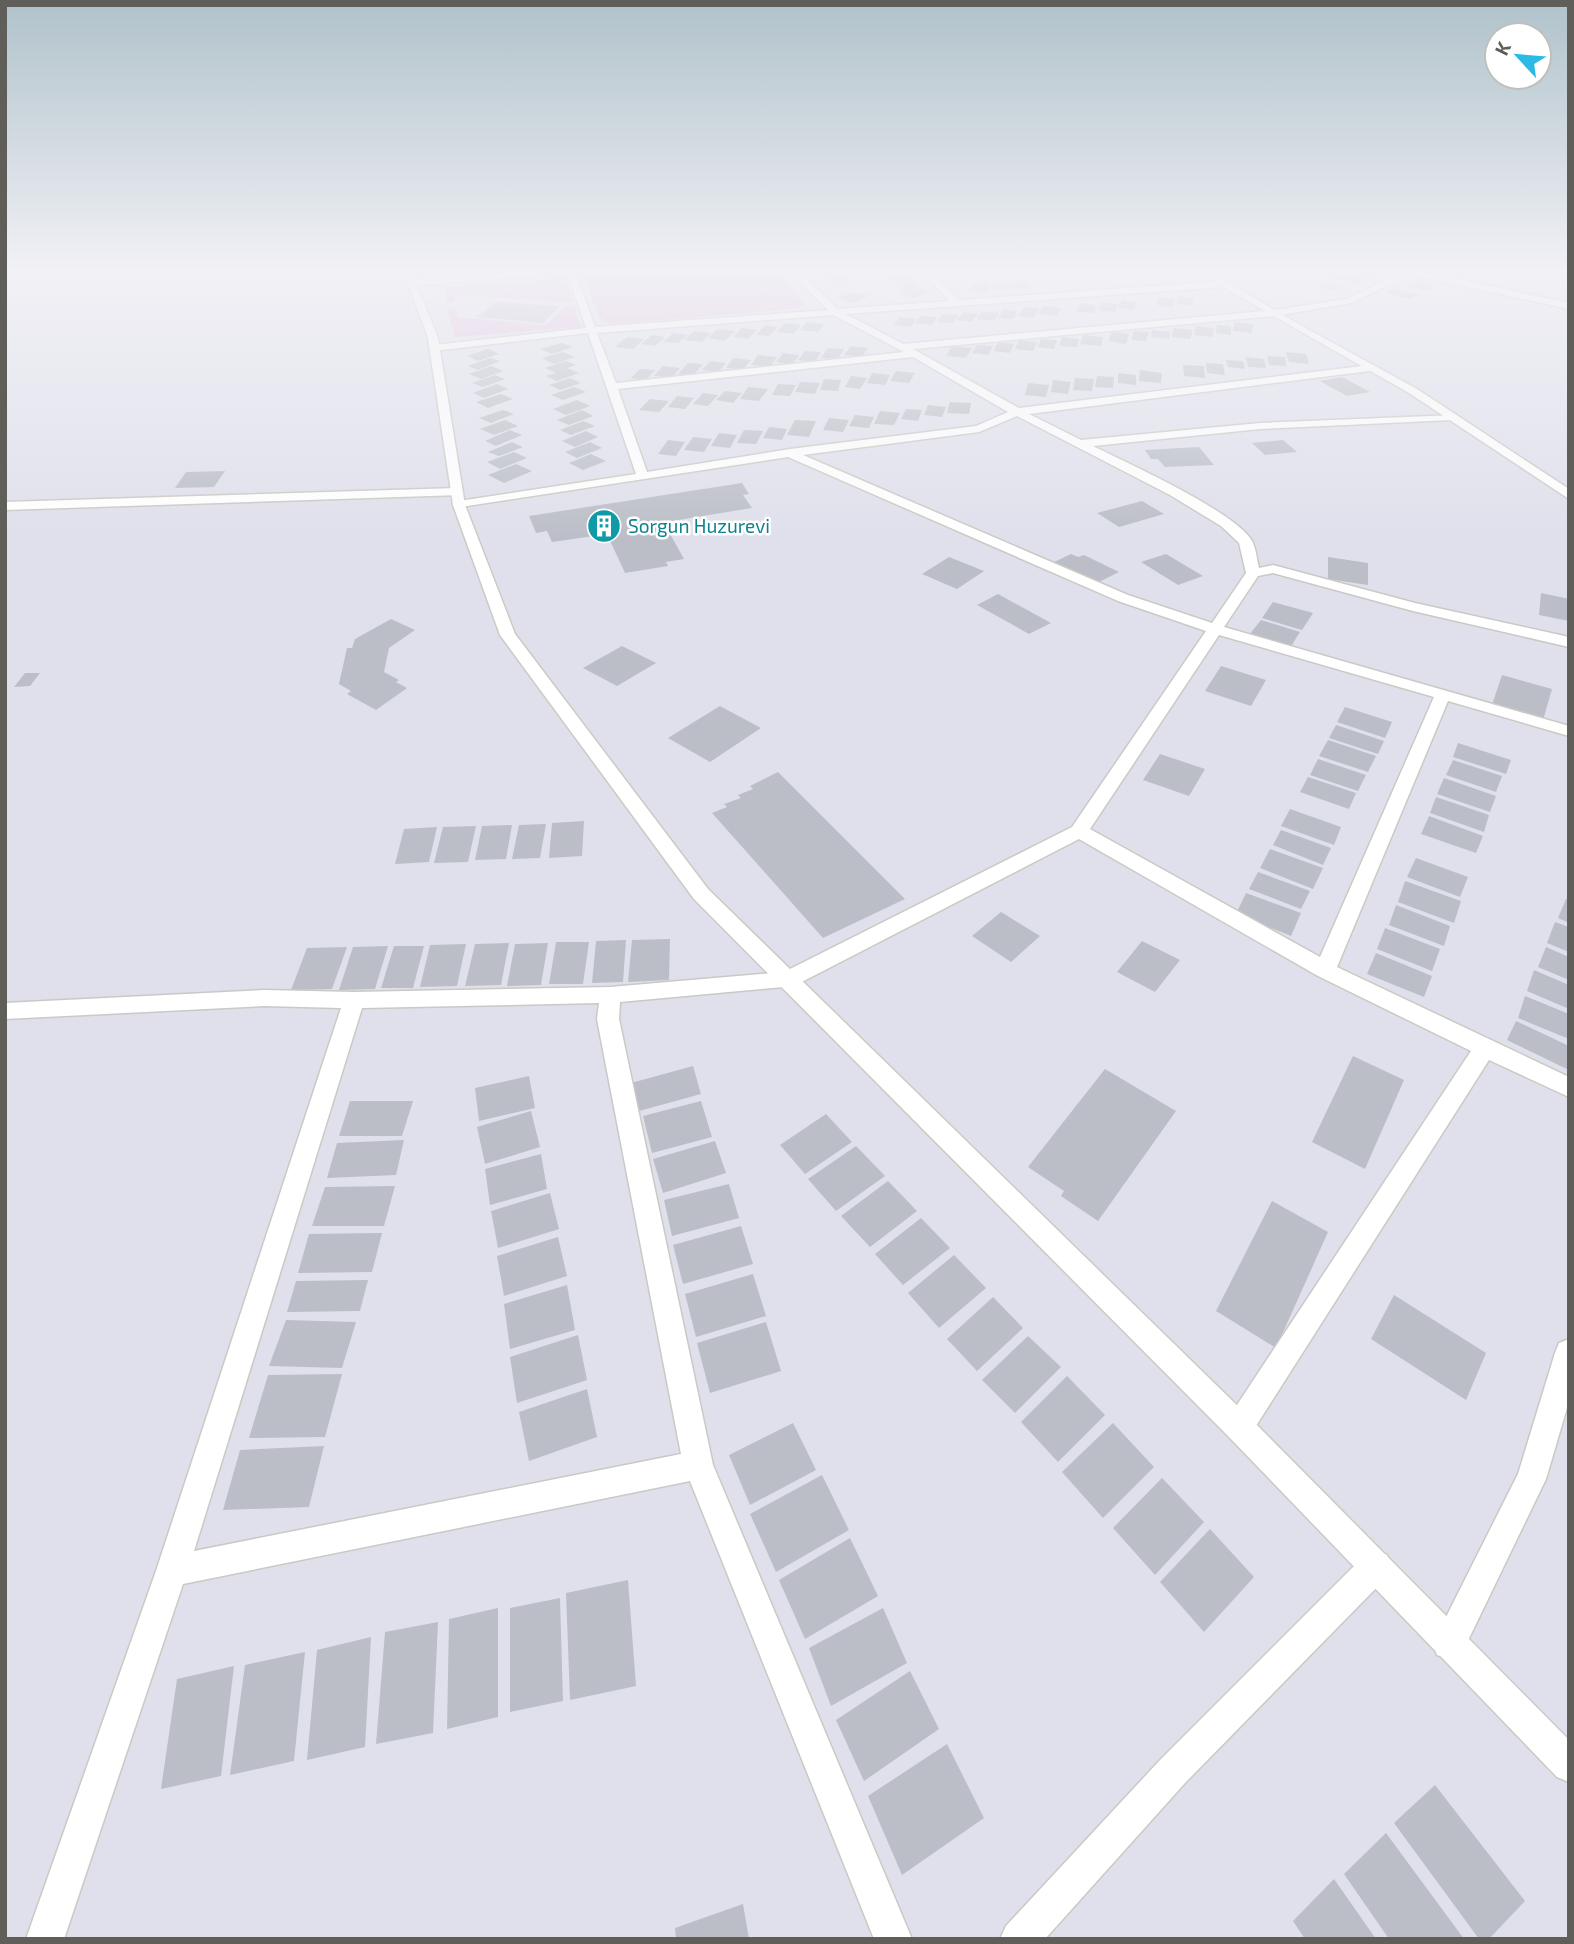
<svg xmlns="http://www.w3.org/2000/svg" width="1574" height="1944" viewBox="0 0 1574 1944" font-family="'Exo 2',sans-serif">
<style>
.green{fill:#e3bbdd}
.building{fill:#bbbec6}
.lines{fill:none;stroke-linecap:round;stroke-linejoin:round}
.street-casing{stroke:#cac9c3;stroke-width:3}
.secondary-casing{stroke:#cccac3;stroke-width:3}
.street{fill:#fff;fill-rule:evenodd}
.secondary{fill:#fff;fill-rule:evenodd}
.labels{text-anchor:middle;stroke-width:5;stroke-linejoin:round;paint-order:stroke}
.far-culture-label{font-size:19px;fill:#0d838f;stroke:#fff;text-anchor:start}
</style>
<rect width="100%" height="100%" fill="#dfe0eb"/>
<g class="green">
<polygon points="580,268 777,268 804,305 794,309 615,324 606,322 599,317"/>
<polygon points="565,278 573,302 459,295 455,295 454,302 447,302 444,287"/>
<polygon points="566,306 574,306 581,327 455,337 447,308 455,307 458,317 546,325"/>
</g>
<g class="building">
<polygon points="828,268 844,270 837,273 850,277 844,279 856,282 839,288 828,285 835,282 823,278 830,276 817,272"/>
<polygon points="1352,268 1384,268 1388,269 1355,284 1331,277"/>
<polygon points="904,275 916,280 909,282 921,286 916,287 930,292 913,298 900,293 907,291 895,287 901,285 887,280"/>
<polygon points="1015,280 1030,282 1026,289 1010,288"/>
<polygon points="1416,280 1437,286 1426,291 1404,286"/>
<polygon points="996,281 1012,283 1006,290 990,289"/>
<polygon points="976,282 991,284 986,292 970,290"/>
<polygon points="1321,282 1344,288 1335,291 1313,285"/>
<polygon points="1395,289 1419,295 1410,299 1386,293"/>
<polygon points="855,292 869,296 852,303 838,298"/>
<polygon points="1179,296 1194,298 1192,306 1177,304"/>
<polygon points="1158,297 1175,299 1173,307 1156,305"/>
<polygon points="1122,300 1137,302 1134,310 1118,308"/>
<polygon points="496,302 560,306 543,323 477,317"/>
<polygon points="1101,302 1118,304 1115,312 1098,310"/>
<polygon points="1080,303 1097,305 1094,313 1077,312"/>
<polygon points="1043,306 1062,308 1057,316 1038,314"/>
<polygon points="1024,307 1039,308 1034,318 1018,316"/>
<polygon points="1004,309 1018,311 1013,319 998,318"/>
<polygon points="982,311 999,313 994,321 977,319"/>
<polygon points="963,312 978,314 972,322 957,320"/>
<polygon points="942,314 958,315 953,323 937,322"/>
<polygon points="921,316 937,317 932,325 915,323"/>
<polygon points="900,317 916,319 911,327 894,325"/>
<polygon points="807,322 825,324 818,332 800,330"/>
<polygon points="1234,322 1253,324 1252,333 1233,331"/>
<polygon points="785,323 801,325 794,334 777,332"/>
<polygon points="765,325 778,327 769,336 756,335"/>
<polygon points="1217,325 1231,326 1231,335 1216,333"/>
<polygon points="1196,326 1214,328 1212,337 1194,335"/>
<polygon points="742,328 757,330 748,339 733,337"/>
<polygon points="1174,328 1193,330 1190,339 1171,337"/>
<polygon points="718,329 735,331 725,341 708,338"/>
<polygon points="1152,330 1170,332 1169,339 1151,337"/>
<polygon points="694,331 711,333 702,342 684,340"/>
<polygon points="1134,331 1149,332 1146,341 1131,340"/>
<polygon points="1112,332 1129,334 1126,344 1108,341"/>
<polygon points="673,333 688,335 678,343 663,342"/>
<polygon points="652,335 665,337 655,346 641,344"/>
<polygon points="1083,335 1103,337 1101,346 1080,344"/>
<polygon points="627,337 644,339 633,349 615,347"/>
<polygon points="1062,337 1079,339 1077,347 1059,346"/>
<polygon points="1041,339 1057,340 1054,349 1038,347"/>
<polygon points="1019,340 1037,342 1033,351 1015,349"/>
<polygon points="998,342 1014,344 1010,353 994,351"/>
<polygon points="561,343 573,347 552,354 540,349"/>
<polygon points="977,345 993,346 988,355 972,353"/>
<polygon points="851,346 868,348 862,357 844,355"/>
<polygon points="952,346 972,348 966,358 946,356"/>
<polygon points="828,348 844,349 838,359 821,358"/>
<polygon points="488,349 499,354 478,361 467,356"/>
<polygon points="805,351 821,352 815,362 798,360"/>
<polygon points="563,352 575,357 554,364 542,358"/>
<polygon points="1286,352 1306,354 1309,364 1289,362"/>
<polygon points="783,353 799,355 793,364 776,362"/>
<polygon points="758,355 777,357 770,367 751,365"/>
<polygon points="1267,356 1285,357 1286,366 1269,365"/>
<polygon points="1246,357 1264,359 1266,368 1248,367"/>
<polygon points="490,358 500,361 478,370 468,366"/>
<polygon points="733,358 751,360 743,369 726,368"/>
<polygon points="1226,360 1243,361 1245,369 1228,367"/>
<polygon points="566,361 576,365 567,368 579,373 557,381 546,376 556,373 545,368"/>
<polygon points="710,361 726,363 718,372 702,370"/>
<polygon points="688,363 703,364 693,376 678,374"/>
<polygon points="1206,363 1223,364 1225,375 1207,373"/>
<polygon points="1183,365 1204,366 1205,378 1184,376"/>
<polygon points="491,366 503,371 481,379 469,374"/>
<polygon points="663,366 680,368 672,377 654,376"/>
<polygon points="640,369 655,370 646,380 631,378"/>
<polygon points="1140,370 1162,373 1161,383 1139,381"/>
<polygon points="896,371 915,373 909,383 890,381"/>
<polygon points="872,373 890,375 885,385 867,383"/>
<polygon points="1118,373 1136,375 1136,385 1118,383"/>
<polygon points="495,375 505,379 483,387 472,383"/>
<polygon points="851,376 867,378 860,389 845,387"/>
<polygon points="1097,376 1114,377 1113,388 1095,387"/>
<polygon points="1342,377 1370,392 1347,396 1320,381"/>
<polygon points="570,378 581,383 560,390 549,385"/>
<polygon points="1075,378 1094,379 1092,391 1073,390"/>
<polygon points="824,379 841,380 838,391 820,390"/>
<polygon points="1053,380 1071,382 1068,394 1051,392"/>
<polygon points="800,382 820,383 815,394 795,392"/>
<polygon points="1028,383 1049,385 1046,397 1025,395"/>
<polygon points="497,384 508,389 484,398 473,393"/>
<polygon points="778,384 796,385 790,396 772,395"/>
<polygon points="574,387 586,392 563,400 551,395"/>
<polygon points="748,387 768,389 759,401 740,399"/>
<polygon points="725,391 742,393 733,403 716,400"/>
<polygon points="703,393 718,395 708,406 693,404"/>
<polygon points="501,394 513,399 488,408 476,402"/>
<polygon points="677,396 694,398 685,409 668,407"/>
<polygon points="650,399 669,401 659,412 639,410"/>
<polygon points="577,400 590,406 566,415 553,409"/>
<polygon points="950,402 971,403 969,414 947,413"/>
<polygon points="928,405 946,407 942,417 924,415"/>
<polygon points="906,409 922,410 918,421 901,419"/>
<polygon points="503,410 514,414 491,423 479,418"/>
<polygon points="582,410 593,416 569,425 557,420"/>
<polygon points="880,411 900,413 894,425 874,424"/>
<polygon points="855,415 874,417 869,428 849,426"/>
<polygon points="829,418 849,420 843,432 823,430"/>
<polygon points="505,420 518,426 494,435 480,429"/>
<polygon points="795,420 816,421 809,437 787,435"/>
<polygon points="583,421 595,426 571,435 560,430"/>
<polygon points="769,427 787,429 782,440 763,438"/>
<polygon points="510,430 522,435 496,446 485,441"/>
<polygon points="744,430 763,431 756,444 737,443"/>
<polygon points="586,431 598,437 575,447 562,441"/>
<polygon points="719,433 737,435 730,448 711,446"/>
<polygon points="693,437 712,439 704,452 684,450"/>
<polygon points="668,440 685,442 676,456 658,454"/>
<polygon points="1283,440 1297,452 1265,455 1252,443"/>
<polygon points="512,442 523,447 499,456 488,452"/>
<polygon points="590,442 602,448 577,458 565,452"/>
<polygon points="1199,447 1214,465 1165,467 1158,459 1151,459 1145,450"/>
<polygon points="514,452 527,458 500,469 487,462"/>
<polygon points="591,454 606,461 583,470 569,463"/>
<polygon points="516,464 532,471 504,483 488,475"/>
<polygon points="225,471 214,487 175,488 186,472"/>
<polygon points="742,483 749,494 743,495 752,508 672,521 677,531 669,532 684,559 666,562 668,566 625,573 607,534 552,542 547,531 536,533 529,516"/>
<polygon points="1142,501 1164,514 1119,527 1097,513"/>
<polygon points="1071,554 1078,557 1084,555 1119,572 1095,584 1052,563"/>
<polygon points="1166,554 1203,576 1178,585 1141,562"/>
<polygon points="949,557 984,571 957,589 922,574"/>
<polygon points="1328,557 1368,563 1368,585 1328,579"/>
<polygon points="1541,593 1569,599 1569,621 1539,615"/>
<polygon points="998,594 1051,623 1029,634 977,605"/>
<polygon points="1273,602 1313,613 1302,630 1262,618"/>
<polygon points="391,619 415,630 389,648 384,672 399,680 396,682 407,688 376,710 347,694 351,691 339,684 347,648 352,648 355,639"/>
<polygon points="1261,620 1300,632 1290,648 1249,635"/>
<polygon points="622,646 656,663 617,686 583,668"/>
<polygon points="1221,666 1266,680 1251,706 1205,691"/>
<polygon points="25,673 40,673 30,686 14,687"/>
<polygon points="1502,675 1552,689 1543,720 1492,705"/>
<polygon points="720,706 761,728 710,762 668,738"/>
<polygon points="1345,707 1392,722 1385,738 1337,722"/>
<polygon points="1336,725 1384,741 1378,754 1329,738"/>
<polygon points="1328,740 1376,756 1368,772 1319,756"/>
<polygon points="1458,743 1511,760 1506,774 1453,757"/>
<polygon points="1160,754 1205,769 1189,796 1143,780"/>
<polygon points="1318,759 1366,775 1358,791 1310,775"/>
<polygon points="1453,760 1502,776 1496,792 1446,775"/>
<polygon points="778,772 905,899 823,938 712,813 727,807 724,804 741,798 738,795 753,789 750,786"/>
<polygon points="1308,777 1356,793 1349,809 1300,792"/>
<polygon points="1444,778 1496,796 1490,812 1437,794"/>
<polygon points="1436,797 1489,815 1484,832 1430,813"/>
<polygon points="1290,809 1341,827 1334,845 1281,826"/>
<polygon points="1429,816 1483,836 1476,853 1421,834"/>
<polygon points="584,821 582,856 549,858 552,823"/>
<polygon points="546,824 540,858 512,859 519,825"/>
<polygon points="512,825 506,859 475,860 482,826"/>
<polygon points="476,826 468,862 434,863 443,827"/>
<polygon points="437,827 429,862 395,864 404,829"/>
<polygon points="1281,830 1331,848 1323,865 1273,845"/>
<polygon points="1270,849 1323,868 1313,889 1260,868"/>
<polygon points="1416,858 1468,877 1460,897 1407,877"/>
<polygon points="1258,872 1310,891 1301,909 1249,889"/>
<polygon points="1405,881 1461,901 1454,923 1398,902"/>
<polygon points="1246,893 1301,913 1291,936 1236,914"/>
<polygon points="1566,899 1569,900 1569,923 1558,918"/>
<polygon points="1396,905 1450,926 1444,946 1389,925"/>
<polygon points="1001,912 1040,936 1011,962 972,936"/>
<polygon points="1555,922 1569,927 1569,952 1547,943"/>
<polygon points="1385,928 1440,949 1432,971 1377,949"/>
<polygon points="670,939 669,980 628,982 632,940"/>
<polygon points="626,940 623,982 592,983 596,941"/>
<polygon points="1142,941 1180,960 1155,992 1117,972"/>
<polygon points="556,942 589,942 583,984 549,984"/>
<polygon points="509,943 501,985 465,986 475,944"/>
<polygon points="548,943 541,985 507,986 515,944"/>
<polygon points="466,944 457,986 420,987 430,945"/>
<polygon points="388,946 375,989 339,990 353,947"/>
<polygon points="394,946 424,946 413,988 381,988"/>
<polygon points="347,947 332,989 291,990 307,948"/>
<polygon points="1546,947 1569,957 1569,980 1538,967"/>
<polygon points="1376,953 1432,976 1424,997 1367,974"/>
<polygon points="1534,970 1569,985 1569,1009 1527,991"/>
<polygon points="1525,996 1569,1014 1569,1039 1518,1018"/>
<polygon points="1516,1021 1569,1046 1569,1070 1507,1040"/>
<polygon points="1353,1056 1404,1080 1365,1169 1312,1142"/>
<polygon points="693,1066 701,1094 639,1111 631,1083"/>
<polygon points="1105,1069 1176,1111 1098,1221 1061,1196 1064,1191 1028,1167"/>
<polygon points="529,1076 535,1108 479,1121 475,1088"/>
<polygon points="350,1101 413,1101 402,1136 339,1136"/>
<polygon points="701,1101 712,1137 652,1153 643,1116"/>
<polygon points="531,1111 540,1147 485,1164 477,1127"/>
<polygon points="826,1114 852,1142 805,1174 780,1145"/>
<polygon points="404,1140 396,1175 327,1178 337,1143"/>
<polygon points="715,1141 726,1173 663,1193 653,1159"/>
<polygon points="856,1146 885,1176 836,1211 808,1179"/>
<polygon points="541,1154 547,1189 490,1205 485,1169"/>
<polygon points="888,1181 917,1211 870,1247 841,1216"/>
<polygon points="729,1184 739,1218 672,1236 664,1200"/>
<polygon points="395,1186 384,1226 312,1226 325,1187"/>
<polygon points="550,1193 559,1229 498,1248 491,1211"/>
<polygon points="1272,1201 1328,1232 1276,1348 1216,1311"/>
<polygon points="921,1218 950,1248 903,1285 875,1254"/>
<polygon points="741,1226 753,1264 683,1284 673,1245"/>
<polygon points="382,1233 372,1272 298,1273 309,1234"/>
<polygon points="558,1237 567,1276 504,1296 497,1256"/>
<polygon points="954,1255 986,1288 939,1328 908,1293"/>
<polygon points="753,1274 766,1316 696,1337 685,1294"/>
<polygon points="368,1280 360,1311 287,1312 296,1281"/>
<polygon points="567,1285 575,1330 510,1349 504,1304"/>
<polygon points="1394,1295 1486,1353 1466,1400 1371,1339"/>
<polygon points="993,1297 1023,1328 977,1371 947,1339"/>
<polygon points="286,1320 356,1322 342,1368 269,1366"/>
<polygon points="766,1322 781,1371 710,1393 697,1343"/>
<polygon points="578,1335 587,1380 517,1403 510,1357"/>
<polygon points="1028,1336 1061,1367 1015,1413 982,1380"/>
<polygon points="342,1374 325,1437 249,1438 268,1375"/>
<polygon points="1067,1376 1105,1415 1058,1462 1021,1422"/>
<polygon points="587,1389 597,1437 529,1461 519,1412"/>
<polygon points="793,1423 816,1470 750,1505 729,1455"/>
<polygon points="1113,1423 1154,1467 1103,1518 1062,1472"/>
<polygon points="324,1446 309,1507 223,1510 240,1450"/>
<polygon points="822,1475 849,1530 776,1572 750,1514"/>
<polygon points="1162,1478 1204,1522 1155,1575 1113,1528"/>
<polygon points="1210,1529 1254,1577 1204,1632 1160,1582"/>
<polygon points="850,1538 878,1596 805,1639 779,1580"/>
<polygon points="628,1580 636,1686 570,1700 566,1593"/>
<polygon points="560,1598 563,1701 510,1712 510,1608"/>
<polygon points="498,1608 498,1717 447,1729 449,1619"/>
<polygon points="883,1608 907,1663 831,1706 809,1648"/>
<polygon points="438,1622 433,1733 376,1744 385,1632"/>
<polygon points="371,1637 365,1747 307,1760 317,1650"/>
<polygon points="305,1652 294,1761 230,1775 245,1665"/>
<polygon points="234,1666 221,1776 161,1789 177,1679"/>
<polygon points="910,1671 939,1729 864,1781 836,1720"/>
<polygon points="947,1744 984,1818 902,1875 868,1796"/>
<polygon points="1435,1785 1525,1901 1489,1939 1479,1939 1394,1823"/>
<polygon points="1386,1833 1464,1939 1389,1939 1344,1874"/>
<polygon points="1334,1879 1376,1939 1305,1939 1293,1921"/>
<polygon points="743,1904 749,1939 676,1939 675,1928"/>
</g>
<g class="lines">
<g class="street-casing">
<g id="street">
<path d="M560 268H574L595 327 828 310 786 268H795L838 309 949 301 918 268H927L959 300 1224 281 1229 284 1224 287 846 314 903 344 1275 310 1346 299 1411 268H1423L1419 271 1569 303V309L1412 275 1351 303 1275 316 913 349 1019 408 1370 365 1375 368 1370 371 1029 414 1081 440 1260 423 1456 415 1458 417 1452 420 1260 429 1093 446C1127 463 1236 512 1252 541 1256 548 1257 560 1259 568L1273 565 1415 603 1569 637V647L1413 611 1273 573 1258 576 1224 627 1569 726V736L1448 701 1337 967 1569 1077V1097L1489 1060 1249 1437 1239 1441 1229 1437 1225 1427 1229 1417 1471 1051 1318 976 1079 839 794 986 620 1002 619 1019 713 1465 912 1939H874L690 1481 183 1584 64 1939H26L156 1571 341 1008 264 1006 5 1019V1003L264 990 354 992 610 987 784 972 1072 827 1206 631 1118 601 788 457 454 508V502L459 501 636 474 588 333 434 351 429 348 434 345 586 328 567 273 413 286 408 283 413 280ZM833 315 904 352 616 383 597 333ZM913 357 1008 412 976 426 790 449 647 472 618 389ZM1017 416 1170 495 1221 526 1239 543 1246 573 1212 623 1128 595 803 455 979 432ZM1219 635 1434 697 1320 957 1090 829ZM599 1003 597 1019 681 1454 194 1551 362 1008Z"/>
<polygon points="457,488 461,489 461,495 5,510 5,502"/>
<polygon points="1569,1339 1569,1401 1546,1479 1461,1655 1449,1659 1437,1655 1433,1643 1518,1474 1555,1353 1559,1343"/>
<polygon points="1376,1550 1387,1555 1392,1566 1387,1577 1185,1783 1045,1939 1000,1939 1006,1926 1161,1759 1365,1555"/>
</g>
</g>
<g class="secondary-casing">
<g id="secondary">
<polygon points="402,268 410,268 438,338 465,505 515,634 708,889 1249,1417 1569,1740 1569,1782 1557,1777 1229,1437 694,899 500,635 453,505 428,338"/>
<polygon points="1200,268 1210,268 1227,282 1302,326 1417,389 1569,489 1569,499 1409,393 1221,286"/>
</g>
</g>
<use href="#street" class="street"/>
<use href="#secondary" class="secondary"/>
</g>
<linearGradient id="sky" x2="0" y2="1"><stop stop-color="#b0c2ca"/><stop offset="0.5" stop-color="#f1f1f6"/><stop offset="1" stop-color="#f1f1f6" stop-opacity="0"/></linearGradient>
<rect width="1574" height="540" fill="url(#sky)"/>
<defs>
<g id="building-disc" transform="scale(1.75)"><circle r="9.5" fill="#0f9aa8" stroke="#fff"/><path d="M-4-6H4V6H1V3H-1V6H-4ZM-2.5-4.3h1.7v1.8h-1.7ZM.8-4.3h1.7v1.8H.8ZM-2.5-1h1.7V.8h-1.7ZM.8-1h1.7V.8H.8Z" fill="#fff"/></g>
</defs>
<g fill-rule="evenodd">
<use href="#building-disc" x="604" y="526"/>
</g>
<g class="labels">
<g class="far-culture-label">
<text x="628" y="533">Sorgun Huzurevi</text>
</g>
</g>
<rect width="1574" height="1944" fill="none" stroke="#605e58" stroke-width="14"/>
<g transform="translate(1518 56) rotate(296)"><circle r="33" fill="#ffffff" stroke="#bfbfbc" stroke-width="2"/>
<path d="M0-5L12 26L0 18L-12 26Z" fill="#2bb9e5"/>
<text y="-10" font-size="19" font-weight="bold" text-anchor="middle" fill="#605e58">K</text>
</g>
</svg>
